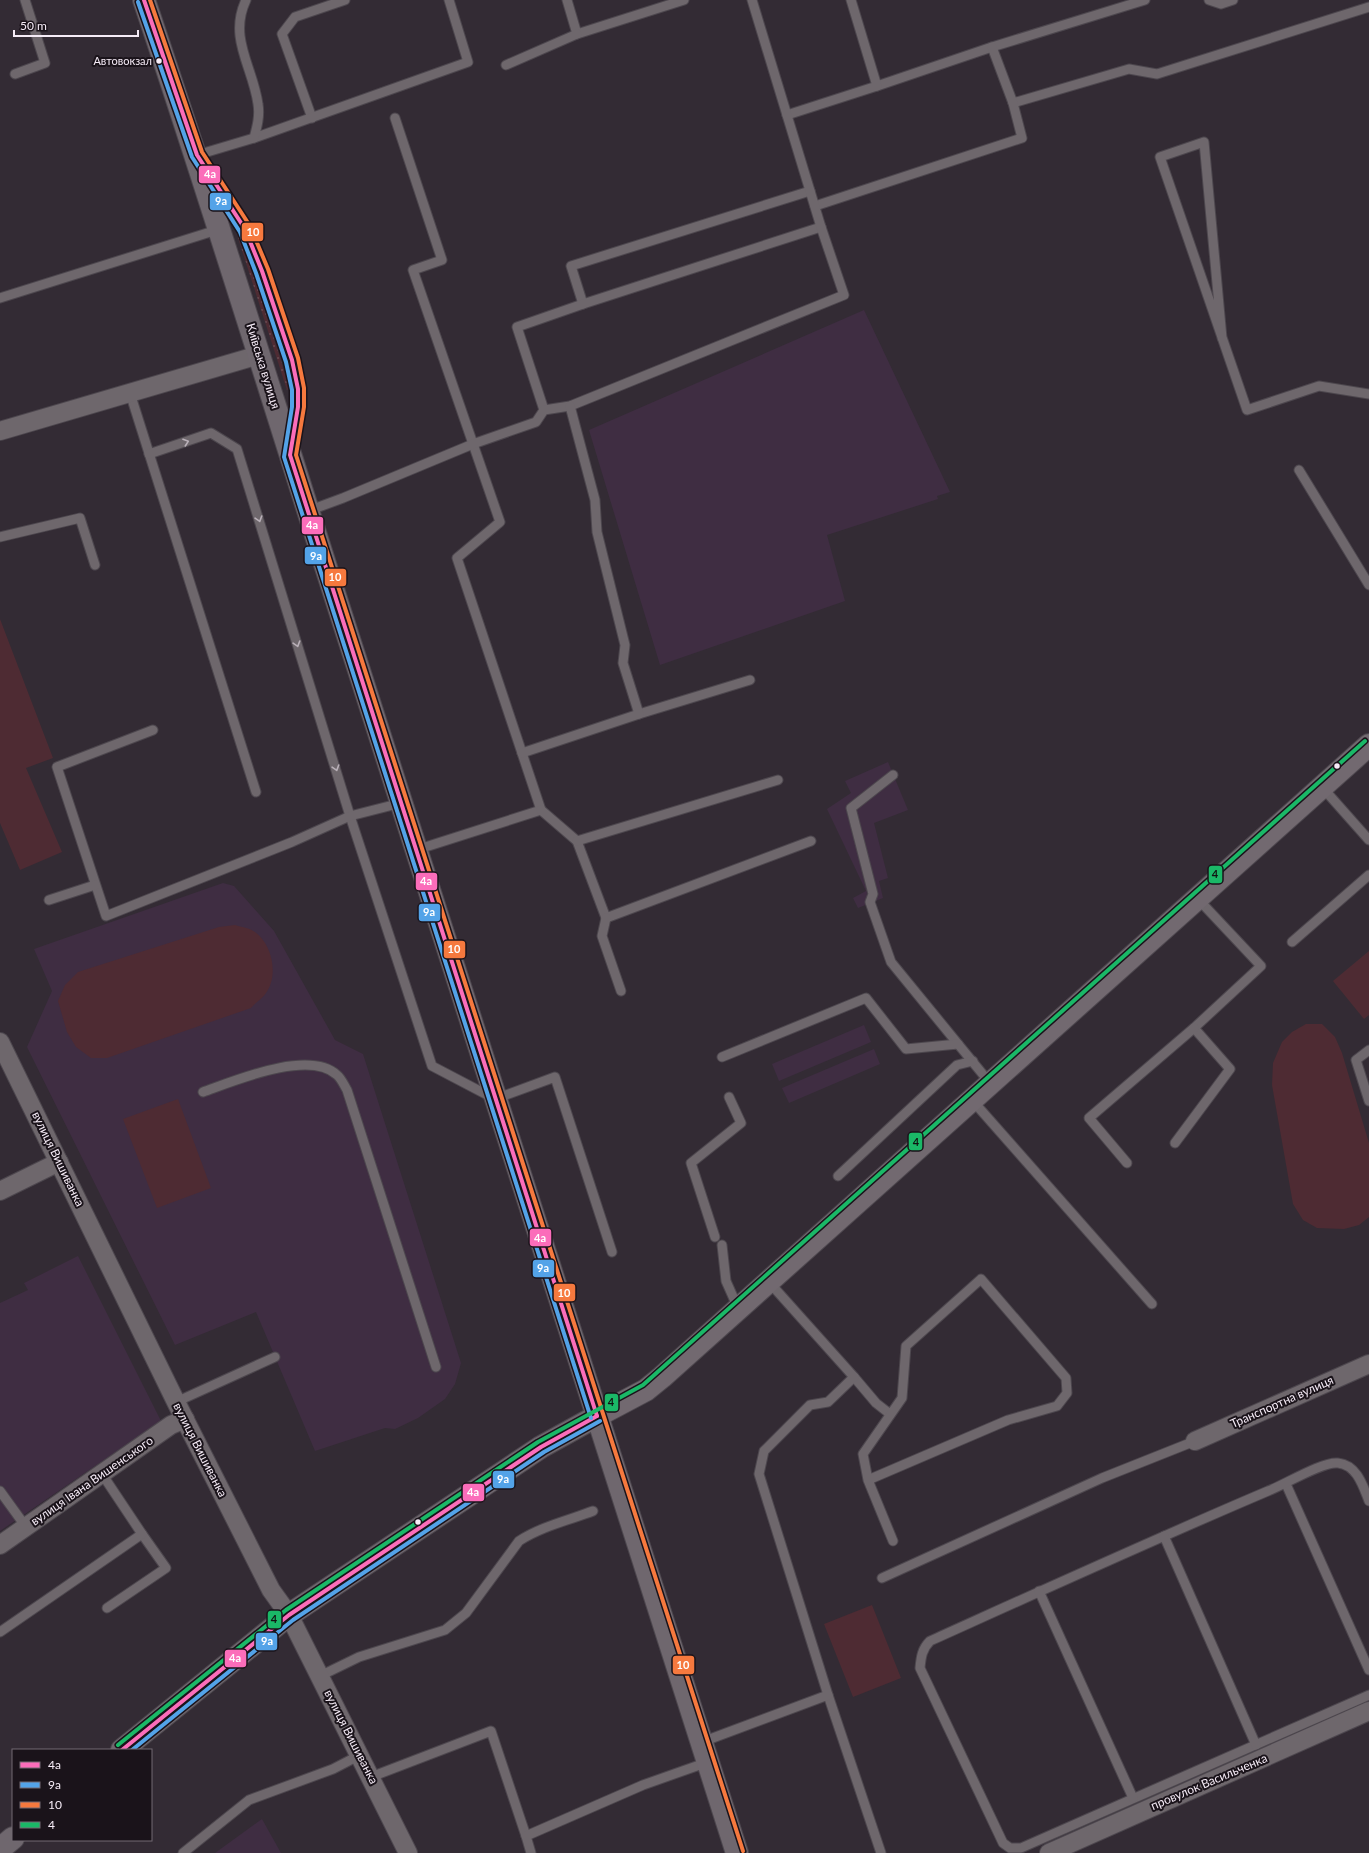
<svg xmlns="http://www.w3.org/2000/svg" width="1369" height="1853" viewBox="0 0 1369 1853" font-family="Lato,sans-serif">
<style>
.built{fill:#3f2d42}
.green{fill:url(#green-dots)}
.pitch{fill:#4e2b33}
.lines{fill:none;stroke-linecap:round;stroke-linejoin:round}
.service-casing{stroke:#4d474e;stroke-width:11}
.minor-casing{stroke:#4d474e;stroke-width:20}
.secondary-casing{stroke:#4d474e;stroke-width:24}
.primary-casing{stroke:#4d474e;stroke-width:24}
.service{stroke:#6e676c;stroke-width:9}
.minor{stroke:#6e676c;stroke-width:18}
.secondary{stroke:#726970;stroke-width:22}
.primary{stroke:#6f676e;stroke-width:22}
.bus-1-casing{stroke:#1a131a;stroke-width:7}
.bus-2-casing{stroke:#1a131a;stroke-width:7}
.bus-3-casing{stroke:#1a131a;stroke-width:7}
.bus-4-casing{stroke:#1a131a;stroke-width:7}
.bus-1{stroke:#fb6dba;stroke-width:4}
.bus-2{stroke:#53a3e8;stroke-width:4}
.bus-3{stroke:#f6793e;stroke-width:4}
.bus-4{stroke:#1ab867;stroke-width:4}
.oneway{stroke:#b9b0b8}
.bus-dot{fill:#f6ecf7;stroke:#1a131a;stroke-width:1.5}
.labels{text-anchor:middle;stroke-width:4;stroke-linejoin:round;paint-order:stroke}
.bus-label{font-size:11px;fill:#f6ecf7;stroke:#1a131a;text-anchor:end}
.street-label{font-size:12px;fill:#f6ecf7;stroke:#1a131a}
.line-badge{stroke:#1a131a;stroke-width:1.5}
.badge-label{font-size:11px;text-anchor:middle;font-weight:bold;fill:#fff}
.pale-badge-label{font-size:11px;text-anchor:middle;font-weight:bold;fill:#111}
</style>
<defs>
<pattern id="green-dots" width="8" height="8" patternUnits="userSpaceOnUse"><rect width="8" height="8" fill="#4e2b33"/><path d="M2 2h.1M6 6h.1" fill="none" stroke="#684a51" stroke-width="1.8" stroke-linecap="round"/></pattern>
</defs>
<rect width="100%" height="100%" fill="#332b34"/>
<g class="built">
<polygon points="864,310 950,492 937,496 938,499 827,535 845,601 660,665 589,430"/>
<polygon points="888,762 908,810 874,823 888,878 879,881 883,898 858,908 853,898 866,891 827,809 851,793 845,781"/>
<polygon points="223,883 234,886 274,931 335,1040 363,1054 461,1363 455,1384 445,1399 418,1418 395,1429 385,1428 315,1451 256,1312 175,1345 27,1047 52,991 34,949"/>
<polygon points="864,1025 871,1042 779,1081 772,1064"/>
<polygon points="874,1049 880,1064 789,1103 782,1088"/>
<polygon points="78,1256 161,1421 0,1531 0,1303 28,1290 24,1283"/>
<polygon points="262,1819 281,1853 215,1853"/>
</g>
<polygon class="green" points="239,235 241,236 290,389 287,390 238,238"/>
<g class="pitch">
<polygon points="0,619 53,758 26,768 62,852 20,870 0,823"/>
<path d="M235 925C241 927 250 928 255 932 272 944 279 975 266 993 263 998 255 1003 251 1008L107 1058H91L76 1047 67 1032 58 1001 65 985 78 972 219 927Z"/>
<polygon points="1369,951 1369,1015 1364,1019 1333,981"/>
<polygon points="1306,1024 1322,1024 1335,1037 1342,1053 1369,1143 1369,1217 1359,1225 1344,1229 1317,1228 1303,1220 1293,1204 1272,1085 1273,1063 1282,1042 1292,1032"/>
<polygon points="178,1099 211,1188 157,1208 123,1119"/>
<polygon points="872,1605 901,1678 853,1697 824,1624"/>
</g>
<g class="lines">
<g class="service-casing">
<g id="service">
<polyline points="567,0 577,34 684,0"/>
<polyline points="1209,0 1221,4 1233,0"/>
<polyline points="506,65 577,34"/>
<polyline points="15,74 45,63 25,0"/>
<polyline points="877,86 992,47 1145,0"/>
<polyline points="1013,103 1129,69 1157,74 1369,7"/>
<polyline points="787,115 877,86 851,0"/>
<polyline points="312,118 282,34 295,17 345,0"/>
<polyline points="395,118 442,260 413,270 500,522 457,558 541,810 416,850"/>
<polyline points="254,138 468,62 449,0"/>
<path d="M198 157 197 155 254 138C257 127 260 116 258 104 253 67 228 38 246 0"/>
<polyline points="210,176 245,229 262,271 292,360 298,389 298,407 292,441"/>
<polyline points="815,206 1022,138 1013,103 992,47"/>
<polyline points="0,298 220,229"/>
<polyline points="583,304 571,266 810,191"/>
<polyline points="1222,338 1204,142 1160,157 1247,410 1319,386 1369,394"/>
<polyline points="130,393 256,792"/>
<polyline points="544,410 517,327 583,304 821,227"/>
<polyline points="149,454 211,433 237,449 350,816 432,1066 495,1099 555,1077 612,1252"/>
<polyline points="1299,470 1369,585"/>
<polyline points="308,511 343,498 473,444 536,422 544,410 570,406 844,295 821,227 752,0"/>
<polyline points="0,537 80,518 95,565"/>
<polyline points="639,714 750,680"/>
<polyline points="153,730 57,767 106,916 292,842 350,816 401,803"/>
<polyline points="522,753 639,714 623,663 625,645 597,532 595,500 570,406"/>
<polyline points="893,775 851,808 873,894 870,902 891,962 958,1044"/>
<polyline points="1322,787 1369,840"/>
<polyline points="541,810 577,841 606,918 811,841"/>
<polyline points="577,841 778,780"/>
<polyline points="49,900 95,885"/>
<polyline points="606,918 602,936 621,991"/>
<polyline points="1292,942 1369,875"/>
<polyline points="1369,1050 1356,1060 1369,1101"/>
<polyline points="722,1057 866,998 906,1049 958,1044 990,1083"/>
<path d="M203 1092C234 1081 309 1049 337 1075 341 1078 344 1085 347 1090L436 1367"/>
<polyline points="972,1100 1152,1304"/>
<polyline points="1175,1143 1230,1069 1194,1028 1261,966 1198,899"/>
<polyline points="1127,1163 1089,1118 1194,1028"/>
<polyline points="838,1176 957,1065 973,1061"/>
<polyline points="715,1237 691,1163 741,1123 729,1097"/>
<polyline points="722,1245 726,1281 738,1308"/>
<polyline points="854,1377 876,1403 890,1414"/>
<polyline points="176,1402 275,1357"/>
<polyline points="868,1480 1008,1420 1057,1406 1067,1393 1066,1378 981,1279 906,1346 902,1398 863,1454 868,1480 893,1541"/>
<polyline points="1286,1484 1369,1670"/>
<polyline points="0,1491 26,1527"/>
<path d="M1369 1501C1363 1486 1357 1465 1338 1463 1323 1461 1284 1485 1268 1491 1155 1539 1043 1590 930 1641 922 1649 921 1657 920 1668L1003 1843 1010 1848H1021L1369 1695"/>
<polyline points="1164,1536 1256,1745"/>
<polyline points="882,1578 1102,1478 1195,1441"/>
<polyline points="1039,1591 1133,1798"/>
<polyline points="107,1608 166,1568 142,1534"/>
<polyline points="0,1632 142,1534 102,1474"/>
<path d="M320 1676 359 1657 445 1630 466 1613 519 1541C540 1527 569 1520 593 1511"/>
<polyline points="828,1695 881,1853"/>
<polyline points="702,1742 828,1695 759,1474 764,1451 810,1405 828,1402 854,1377 769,1282"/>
<polyline points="371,1777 491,1731 526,1836"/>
<polyline points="183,1853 249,1800 333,1769 360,1755"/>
<polyline points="531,1853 526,1836 643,1785 708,1762"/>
</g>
</g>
<g class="minor-casing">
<g id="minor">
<polyline points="0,431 259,355"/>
<polyline points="0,1042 176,1402 271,1590 289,1615 408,1853"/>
<polyline points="0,1191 59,1162"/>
<polyline points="1195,1441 1369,1364"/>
<polyline points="0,1545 171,1425 185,1419"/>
<polyline points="1049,1853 1369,1711"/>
</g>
</g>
<g class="secondary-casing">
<polyline id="secondary" points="597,1416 646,1390 662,1377 1369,745"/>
</g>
<g class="primary-casing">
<g id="primary">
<path d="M144 0C218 219 285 441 356 661 482 1059 610 1456 737 1853"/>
<polyline points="122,1750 289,1615 541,1447 597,1416"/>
<polyline points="0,1849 13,1838"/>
</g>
</g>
<use href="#service" class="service"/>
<use href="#minor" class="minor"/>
<use href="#secondary" class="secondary"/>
<use href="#primary" class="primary"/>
<g class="bus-1-casing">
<g id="bus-1">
<polyline points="144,0 197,155 245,229 262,271 292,360 298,389 298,407 290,455 597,1416"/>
<polyline points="122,1750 289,1615 541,1447 597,1416"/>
</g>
</g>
<g class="bus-2-casing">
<g id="bus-2">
<polyline points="138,2 192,157 240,232 256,273 286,362 292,390 292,407 284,457 591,1418"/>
<polyline points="132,1750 293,1620 544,1452 600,1421"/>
</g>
</g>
<g class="bus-3-casing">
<polyline id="bus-3" points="150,0 202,152 250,226 268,269 298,358 304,388 304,407 296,455 743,1851"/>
</g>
<g class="bus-4-casing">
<polyline id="bus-4" points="118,1745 286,1610 538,1442 643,1385 1365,741"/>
</g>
<use href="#bus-1" class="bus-1"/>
<use href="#bus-2" class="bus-2"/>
<use href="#bus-3" class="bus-3"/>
<use href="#bus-4" class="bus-4"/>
</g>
<defs><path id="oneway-chevron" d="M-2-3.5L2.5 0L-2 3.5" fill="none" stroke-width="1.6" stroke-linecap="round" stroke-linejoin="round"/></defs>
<g class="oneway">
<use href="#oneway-chevron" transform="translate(186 442) rotate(-19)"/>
<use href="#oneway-chevron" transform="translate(259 519) rotate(73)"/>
<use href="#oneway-chevron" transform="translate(297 644) rotate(73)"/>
<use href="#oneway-chevron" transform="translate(336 768) rotate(73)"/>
</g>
<g class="bus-dot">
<circle cx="159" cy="61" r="3.5"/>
<circle cx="1337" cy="766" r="3.5"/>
<circle cx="418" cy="1522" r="3.5"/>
</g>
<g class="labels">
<g class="bus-label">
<text x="152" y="65">Автовокзал</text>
</g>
<g class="street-label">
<text transform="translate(263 366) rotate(73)" y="4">Київська вулиця</text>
<text transform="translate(58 1159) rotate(64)" y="4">вулиця Вишиванка</text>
<text transform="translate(1282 1402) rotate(-24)" y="4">Транспортна вулиця</text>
<text transform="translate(200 1450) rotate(63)" y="4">вулиця Вишиванка</text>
<text transform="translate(92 1481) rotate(-35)" y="4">вулиця Івана Вишенського</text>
<text transform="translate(351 1737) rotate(63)" y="4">вулиця Вишиванка</text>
<text transform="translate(1209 1782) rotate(-23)" y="4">провулок Васильченка</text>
</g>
</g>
<g class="line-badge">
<rect x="198" y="165" width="23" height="19" rx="4" fill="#fb6dba"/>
<rect x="209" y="192" width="23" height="19" rx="4" fill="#53a3e8"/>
<rect x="241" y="222" width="23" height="20" rx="4" fill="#f6793e"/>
<rect x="301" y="516" width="23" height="19" rx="4" fill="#fb6dba"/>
<rect x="304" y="546" width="23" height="19" rx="4" fill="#53a3e8"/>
<rect x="324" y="568" width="23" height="19" rx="4" fill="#f6793e"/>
<rect x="1208" y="865" width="15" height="19" rx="4" fill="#1ab867"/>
<rect x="415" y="872" width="23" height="19" rx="4" fill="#fb6dba"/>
<rect x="418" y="903" width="23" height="19" rx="4" fill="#53a3e8"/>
<rect x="443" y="940" width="23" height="19" rx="4" fill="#f6793e"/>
<rect x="908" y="1132" width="15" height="19" rx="4" fill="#1ab867"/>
<rect x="529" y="1228" width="23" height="19" rx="4" fill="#fb6dba"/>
<rect x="532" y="1259" width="23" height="19" rx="4" fill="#53a3e8"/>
<rect x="553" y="1283" width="23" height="19" rx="4" fill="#f6793e"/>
<rect x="604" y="1393" width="15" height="19" rx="4" fill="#1ab867"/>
<rect x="492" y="1470" width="23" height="19" rx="4" fill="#53a3e8"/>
<rect x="462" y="1483" width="23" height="19" rx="4" fill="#fb6dba"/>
<rect x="267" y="1610" width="15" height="19" rx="4" fill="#1ab867"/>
<rect x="255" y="1632" width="23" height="19" rx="4" fill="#53a3e8"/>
<rect x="224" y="1649" width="23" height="19" rx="4" fill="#fb6dba"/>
<rect x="672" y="1655" width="23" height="20" rx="4" fill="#f6793e"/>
</g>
<g class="badge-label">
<text x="210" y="178">4а</text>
<text x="221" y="205">9а</text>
<text x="253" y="236">10</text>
<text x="312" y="529">4а</text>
<text x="316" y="560">9а</text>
<text x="335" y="581">10</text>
<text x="426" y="885">4а</text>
<text x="429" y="916">9а</text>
<text x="454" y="953">10</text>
<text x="540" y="1242">4а</text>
<text x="543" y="1272">9а</text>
<text x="564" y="1297">10</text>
<text x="503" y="1483">9а</text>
<text x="473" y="1496">4а</text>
<text x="267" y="1645">9а</text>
<text x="235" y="1662">4а</text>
<text x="683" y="1669">10</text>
</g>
<g class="pale-badge-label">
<text x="1215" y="878">4</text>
<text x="916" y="1146">4</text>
<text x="611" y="1406">4</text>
<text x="274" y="1623">4</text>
</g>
<rect x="12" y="1749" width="140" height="92" fill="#1a131a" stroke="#726a72"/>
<rect x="20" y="1762" width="20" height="6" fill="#fb6dba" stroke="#726a72"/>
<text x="48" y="1769" font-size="12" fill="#f6ecf7">4а</text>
<rect x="20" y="1782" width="20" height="6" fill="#53a3e8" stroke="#726a72"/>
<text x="48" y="1789" font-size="12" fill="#f6ecf7">9а</text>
<rect x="20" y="1802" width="20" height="6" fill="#f6793e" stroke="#726a72"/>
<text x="48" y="1809" font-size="12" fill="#f6ecf7">10</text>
<rect x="20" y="1822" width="20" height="6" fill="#1ab867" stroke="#726a72"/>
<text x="48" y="1829" font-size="12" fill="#f6ecf7">4</text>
<path d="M14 30v6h124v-6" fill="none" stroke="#f6ecf7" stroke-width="2"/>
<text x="20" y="30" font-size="12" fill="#f6ecf7" stroke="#1a131a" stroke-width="3" paint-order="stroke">50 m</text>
</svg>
